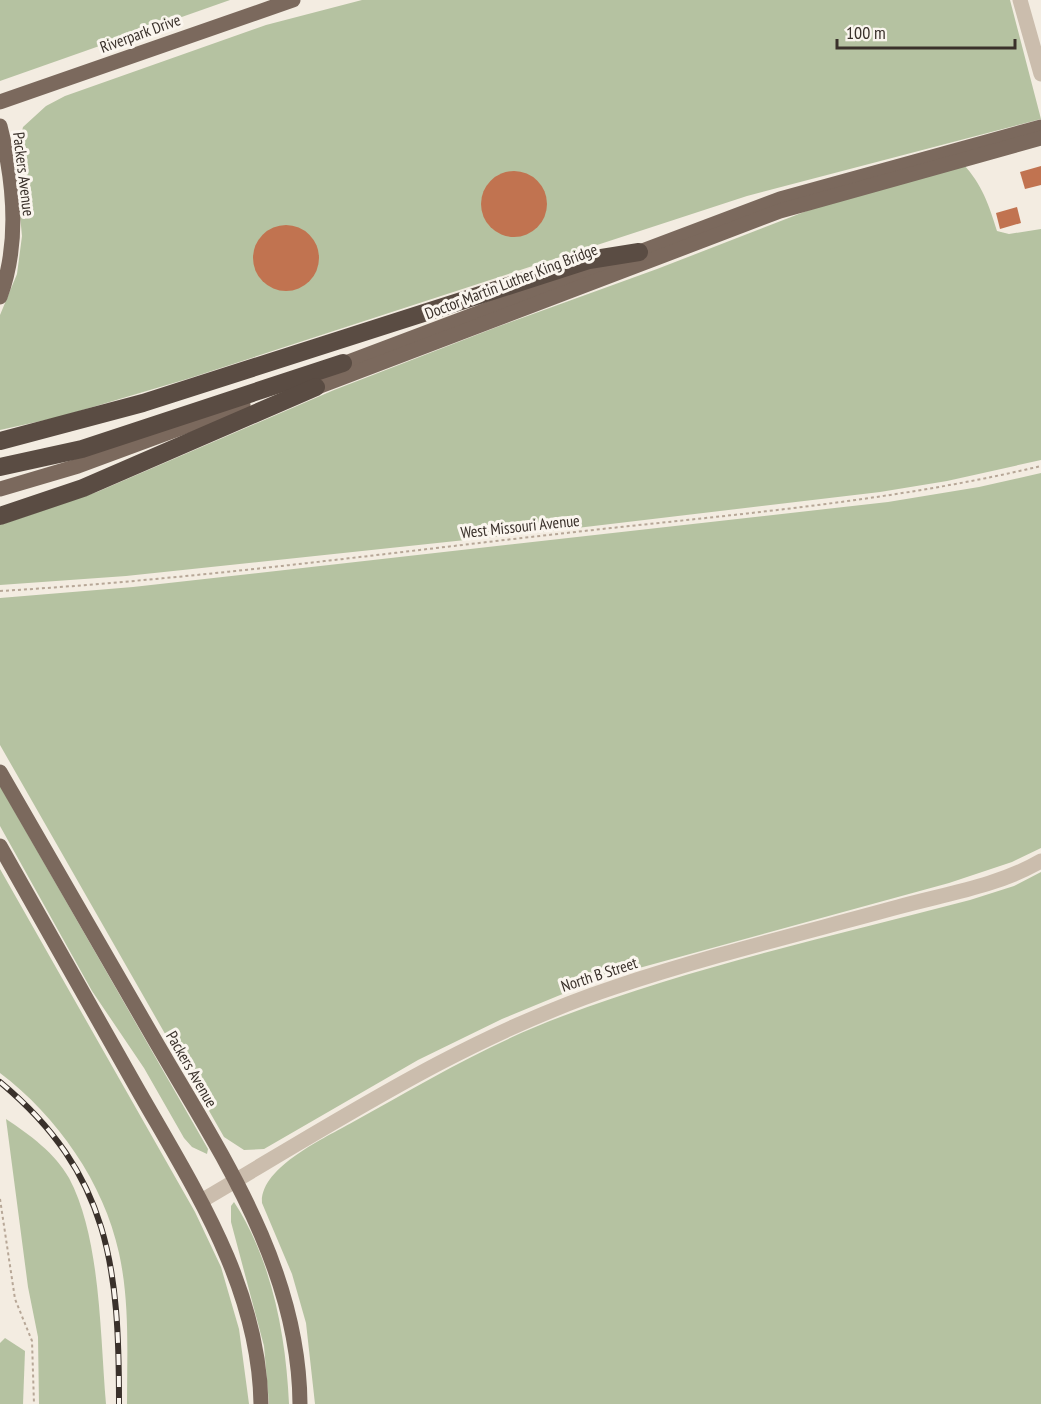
<svg xmlns="http://www.w3.org/2000/svg" width="1041" height="1404" viewBox="0 0 1041 1404" font-family="'PT Sans Narrow',sans-serif">
<style>
.green{fill:#b5c2a1}
.building{fill:#c17350}
.lines{fill:none;stroke-linecap:round;stroke-linejoin:round}
.path{stroke:#b7a797;stroke-width:2;stroke-dasharray:3 3;stroke-linecap:butt}
.minor{stroke:#cbbdad;stroke-width:15}
.major{stroke:#7b695d;stroke-width:15}
.highway{stroke:#5a4c43;stroke-width:18}
.rail-casing{stroke:#3a312b;stroke-width:6}
.rail{stroke:#faf5ee;stroke-width:4;stroke-dasharray:11;stroke-linecap:butt}
.labels{text-anchor:middle;stroke-width:6;stroke-linejoin:round;paint-order:stroke}
.street-label{font-size:16px;fill:#3a312b;stroke:#faf5ee}
</style>
<rect width="100%" height="100%" fill="#f3ece1"/>
<g class="green">
<polygon points="0,0 230,0 0,81"/>
<polygon points="362,0 1010,0 1041,119 747,196 187,379 59,417 0,430 0,315 17,274 22,236 16,174 18,148 23,127 46,106 65,96 266,25"/>
<path d="M963 164C982 184 989 205 997 231L1009 234 1041 229V460L947 481 880 492 560 530 126 576 0 585V525L97 492 334 390 497 327 657 269 848 195Z"/>
<polygon points="1041,473 1041,848 1012,862 949,883 599,979 502,1019 418,1060 264,1149 244,1150 224,1137 0,745 0,598 133,587 888,502 979,487"/>
<polygon points="0,786 208,1149 207,1154 192,1147 184,1138 144,1068 92,991 0,826"/>
<path d="M0 869 195 1212 221 1267 239 1329 249 1404H127C127 1354 130 1303 119 1253 104 1183 57 1116 0 1073Z"/>
<path d="M1041 872V1404H315L306 1323 292 1274 262 1203C260 1167 325 1138 353 1122 421 1084 490 1043 563 1016 693 967 836 935 970 900L1014 886Z"/>
<path d="M6 1119C30 1135 55 1153 69 1178 101 1238 100 1336 106 1404H39L38 1337 28 1287Z"/>
<path d="M234 1202C272 1260 286 1336 289 1404H269L264 1346 231 1222V1206Z"/>
<polygon points="5,1338 25,1351 23,1404 0,1404 0,1343"/>
</g>
<g class="building">
<polygon points="1041,166 1041,185 1025,189 1020,172"/>
<circle cx="514" cy="204" r="33"/>
<polygon points="1017,207 1021,223 1000,229 996,213"/>
<circle cx="286" cy="258" r="33"/>
</g>
<g class="lines">
<g class="path">
<path d="M0 591C189 580 378 554 566 533 725 515 886 503 1041 466"/>
<polyline points="0,1199 15,1299 32,1341 34,1404"/>
</g>
<g class="minor">
<polyline points="1020,0 1041,74"/>
<path d="M201 1201C336 1122 466 1036 615 987 708 956 803 933 898 907 945 894 998 886 1041 861"/>
</g>
<g class="major">
<polyline points="0,102 293,0"/>
<path d="M0 126C14 181 20 243 0 297"/>
<polyline points="335,367 780,199 1041,127"/>
<polyline points="307,391 780,211 1041,138"/>
<polyline points="0,489 78,466 243,405"/>
<path d="M0 772C51 860 102 949 153 1037 219 1151 299 1266 300 1404"/>
<path d="M0 846C45 925 89 1004 134 1083 191 1184 259 1284 261 1404"/>
</g>
<g class="highway">
<polyline points="0,441 143,403 589,260 639,252"/>
<polyline points="0,467 82,449 343,363"/>
<polyline points="0,516 83,488 316,387"/>
</g>
<g class="rail-casing">
<path id="rail" d="M0 1082C111 1174 119 1270 119 1404"/>
</g>
<use href="#rail" class="rail"/>
</g>
<g class="labels">
<g class="street-label">
<text transform="translate(140 33) rotate(-20)" y="6">Riverpark Drive</text>
<text transform="translate(24 174) rotate(83)" y="6">Packers Avenue</text>
<text transform="translate(511 281) rotate(-21)" y="6">Doctor Martin Luther King Bridge</text>
<text transform="translate(520 526) rotate(-6)" y="6">West Missouri Avenue</text>
<text transform="translate(599 974) rotate(-18)" y="6">North B Street</text>
<text transform="translate(192 1069) rotate(60)" y="6">Packers Avenue</text>
</g>
</g>
<path d="M837 39v9h178v-9" fill="none" stroke="#3a312b" stroke-width="3"/>
<text x="846" y="39" font-size="18" fill="#3a312b" stroke="#faf5ee" stroke-width="4.5" paint-order="stroke">100 m</text>
</svg>
